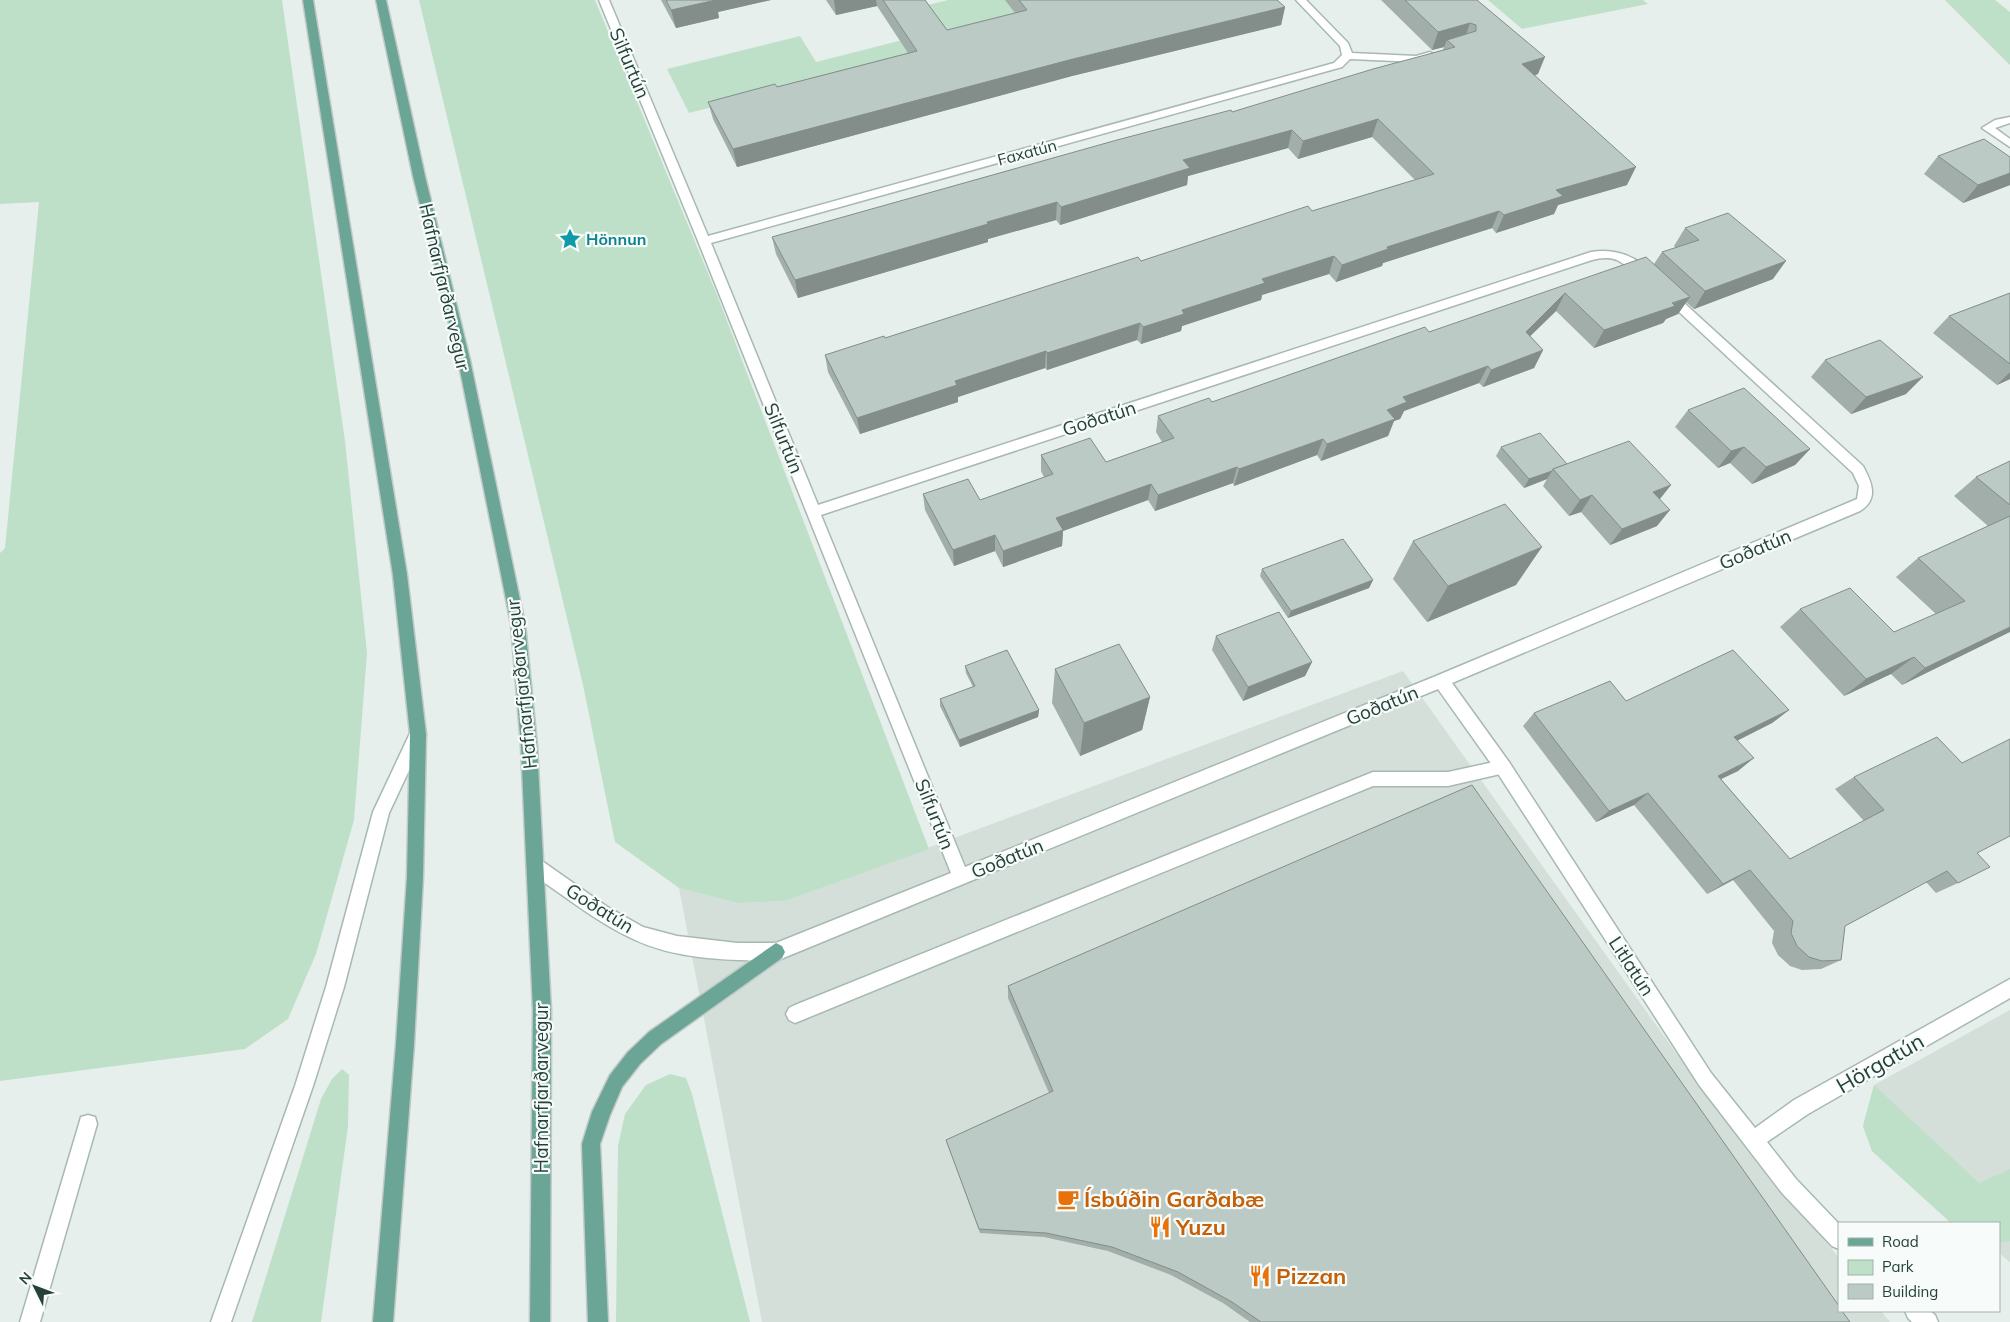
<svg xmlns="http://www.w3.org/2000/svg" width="2010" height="1322" viewBox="0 0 2010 1322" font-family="Mulish,sans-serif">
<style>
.built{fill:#d4dfda}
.green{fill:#bfe0c8}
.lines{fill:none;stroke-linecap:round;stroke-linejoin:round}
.service-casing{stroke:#a8b8b2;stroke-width:3}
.minor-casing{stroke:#a8b8b2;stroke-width:3}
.primary-casing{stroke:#c2cac8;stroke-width:3}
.service{fill:#fff;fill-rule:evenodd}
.minor{fill:#fff;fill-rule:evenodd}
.primary{fill:#6aa596;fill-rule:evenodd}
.wall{fill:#a1aea9}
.shaded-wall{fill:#838d89}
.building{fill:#bbcac4;stroke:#838d89}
.labels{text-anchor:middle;stroke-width:4.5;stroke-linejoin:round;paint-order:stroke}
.far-street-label{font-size:16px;fill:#24423a;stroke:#f7fbf9}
.far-culture-label{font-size:16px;font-weight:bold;fill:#0d838f;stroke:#f7fbf9;text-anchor:start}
.street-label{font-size:19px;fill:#24423a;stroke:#f7fbf9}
.near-street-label{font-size:22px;fill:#24423a;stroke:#f7fbf9}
.near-food-label{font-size:22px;font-weight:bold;fill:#c56008;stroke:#f7fbf9;text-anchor:start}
</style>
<rect width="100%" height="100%" fill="#e6efeb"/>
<g class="built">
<polygon points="1403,671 1704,1092 1839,1258 1839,1311 1881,1311 1890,1322 762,1322 679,888 737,903 785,901"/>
<polygon points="2010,1010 2010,1262 1999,1253 1999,1223 1950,1222 1872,1151 1863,1126 1874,1085"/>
</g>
<g class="green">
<polygon points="0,0 282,0 345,441 367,653 354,820 316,954 288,1019 245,1049 0,1081 0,553 5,548 39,202 0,204"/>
<polygon points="419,0 595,0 719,300 929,849 785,901 737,903 679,888 615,842 583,685"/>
<polygon points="948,0 1132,0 689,113 667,69 800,36 816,62 946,29 928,5"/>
<polygon points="1488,0 1643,0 1648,4 1522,29"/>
<polygon points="1945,0 1995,0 2010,12 2010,65"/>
<polygon points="342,1069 349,1075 348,1126 321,1322 252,1322 321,1099 332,1079"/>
<polygon points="670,1074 686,1078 692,1094 750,1322 616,1322 618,1146 625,1114 646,1085"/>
<polygon points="1874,1085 1979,1183 2010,1169 2010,1241 1999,1243 1999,1223 1950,1222 1872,1151 1863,1126"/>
</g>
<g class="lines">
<g class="service-casing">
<g id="service">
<polygon points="418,727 424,729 426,734 389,813 344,987 313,1086 231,1322 211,1322 295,1086 326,987 373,812 412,729"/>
<polygon points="1503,760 1509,762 1511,767 1509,772 1448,786 1373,786 795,1023 789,1020 786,1014 789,1008 795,1005 1373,772 1448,772"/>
<polygon points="88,1115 95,1117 97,1124 40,1322 20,1322 79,1124 81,1117"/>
</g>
</g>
<g class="minor-casing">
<g id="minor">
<path d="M599 0H609L708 236 1334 63 1342 55 1340 46 1296 0H1306L1348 43 1352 53 1416 56 1430 52 1435 55 1417 62 1350 59 1342 67 711 243 818 505 1591 252C1614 248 1639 256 1653 276L1651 279C1640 282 1628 265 1617 260 1609 257 1600 258 1592 260L821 515 965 867 1436 676 1857 499 1859 486 1853 473 1664 298 1662 295 1664 292H1672L1863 466C1872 483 1879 499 1860 511L1452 683 1509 762 1711 1073 1755 1128 1794 1100 2010 979V998L1808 1114 1767 1142 1796 1179 1839 1224V1249L1832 1246 1782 1193 1699 1085 1497 772 1438 689 776 961C728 960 677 960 633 939 596 922 564 895 530 873L528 867 530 861 536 859 542 861 606 906 643 927 677 936 737 943H776L951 873 698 241Z"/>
<polygon points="2010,117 2010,123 1995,128 2010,139 2010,147 1982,128 1995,120"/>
<polygon points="1905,1311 1930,1311 1935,1315 1938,1322 1912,1322 1908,1318"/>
</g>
</g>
<g class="primary-casing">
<g id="primary">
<polygon points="303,0 313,0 407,575 426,734 423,877 414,1044 393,1322 373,1322 396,1044 407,877 410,734 393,575"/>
<polygon points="376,0 386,0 425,176 470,360 525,624 537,746 551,1010 550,1322 530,1322 533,1010 521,746 511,624 458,360 413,176"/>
<polygon points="776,943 782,946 785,952 782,958 661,1044 640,1064 622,1087 610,1115 600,1144 608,1322 588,1322 582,1144 592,1112 610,1075 628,1052 649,1032"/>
</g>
</g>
<use href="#service" class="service"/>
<use href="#minor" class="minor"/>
<use href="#primary" class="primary"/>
</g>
<g class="wall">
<polygon points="661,0 771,0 718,12 719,18 676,28"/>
<polygon points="826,0 925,0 947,30 1015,13 1005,0 1277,0 1285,7 1281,25 1072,76 737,167 713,119 708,102 777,87 908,53 877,6 836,15"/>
<polygon points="1381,0 1477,0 1538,74 1535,75 1627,185 1558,205 1554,214 1496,233 1492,228 1383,263 1382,266 1336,282 1329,274 1262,295 1261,300 1182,326 1181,331 1141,344 1137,340 1047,370 1045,368 958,397 958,402 860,434 828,372 825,355 885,338 1141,261 1312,211 1415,180 1372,137 1298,159 1288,148 1188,176 1187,185 1060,225 1056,220 988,239 988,242 798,298 776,254 772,237 1232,112 1443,50 1444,47 1432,50"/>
<polygon points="1938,156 2010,185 1963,203 1924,174"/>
<polygon points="1685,228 1773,279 1694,309 1686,302 1678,314 1666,319 1663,323 1594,348 1556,311 1530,336 1543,350 1534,368 1483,387 1479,383 1404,411 1400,419 1394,421 1388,436 1321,461 1317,455 1234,486 1233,483 1155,511 1148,500 1063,531 1062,546 1003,567 995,551 954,566 925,510 923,494 980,500 1044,477 1041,471 1041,455 1106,462 1162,442 1156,432 1158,416 1212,402 1429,332 1654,264 1662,252 1676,248 1674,246"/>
<polygon points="2010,293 2010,379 1997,385 1933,333 1949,316"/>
<polygon points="1825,360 1906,394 1851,414 1811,377"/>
<polygon points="1688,410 1810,449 1795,465 1752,484 1730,463 1718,468 1675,427"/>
<polygon points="1501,447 1567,464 1671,485 1660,499 1657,526 1610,545 1581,512 1569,516 1543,486 1547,479 1524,488 1496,456"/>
<polygon points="2010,461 2010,627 1902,685 1891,674 1844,696 1780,627 1800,609 1894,632 1936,614 1896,577 1918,558 1988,526 1954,496 1976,477"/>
<polygon points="1413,541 1516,585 1427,622 1393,579"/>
<polygon points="1262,569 1373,580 1369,588 1288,618 1260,576"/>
<polygon points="1216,636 1312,662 1305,676 1243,701 1212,650"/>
<polygon points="965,666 1039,710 1038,717 960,747 940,706 940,699 973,687 966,673"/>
<polygon points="1055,669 1150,697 1142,730 1080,756 1052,703"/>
<polygon points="1789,710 1772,723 1738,740 1738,771 1721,779 1790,859 1864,821 1835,789 1854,777 1977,853 1958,883 1936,893 1926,882 1845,926 1841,960 1821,969 1802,970 1790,966 1778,955 1772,943 1774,931 1733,880 1707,894 1634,805 1596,822 1523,726 1534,713"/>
<polygon points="1008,986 1850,1322 1250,1322 1223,1303 1171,1275 1108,1251 1044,1237 980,1233 946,1140 1049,1093 1008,998"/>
</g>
<g class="shaded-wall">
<polygon points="714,0 771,0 718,12 719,18 676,28 671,10"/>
<polygon points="834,0 876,0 877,6 836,15"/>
<polygon points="1285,7 1281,25 1072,76 737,167 733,149 1073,59"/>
<polygon points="1470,23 1464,41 1447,40 1444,47 1432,50 1438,32"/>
<polygon points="1545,57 1538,74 1514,82 1522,64"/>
<polygon points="1378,119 1372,137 1298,159 1303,141"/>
<polygon points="1292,130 1288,148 1188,176 1187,185 1060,225 1061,207 1183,160"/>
<polygon points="1636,167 1627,185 1558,205 1554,214 1496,233 1504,215 1556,190"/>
<polygon points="2010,173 2010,185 1963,203 1978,185"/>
<polygon points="1057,202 1056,220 988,239 988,242 798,298 795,280 987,222"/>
<polygon points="1499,211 1492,228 1383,263 1382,266 1336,282 1342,265 1387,247"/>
<polygon points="1334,256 1329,274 1262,295 1261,300 1182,326 1181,331 1141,344 1143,327 1182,310 1262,279"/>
<polygon points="1786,261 1773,279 1694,309 1705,291"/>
<polygon points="1565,293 1556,311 1517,349 1526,332"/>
<polygon points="1690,297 1678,314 1666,319 1663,323 1594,348 1604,330"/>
<polygon points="1140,323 1137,340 1047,370 1047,353"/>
<polygon points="1543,350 1534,368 1483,387 1491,370"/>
<polygon points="1046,351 1045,368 958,397 958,402 860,434 857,418 955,381"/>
<polygon points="1488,366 1479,383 1404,411 1400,419 1394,421 1388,436 1321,461 1327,444 1387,410 1403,397"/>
<polygon points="2010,372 2010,379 1997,385"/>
<polygon points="1923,377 1906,394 1851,414 1866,397"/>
<polygon points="1323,439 1317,455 1234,486 1239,469"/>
<polygon points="1744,447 1730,463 1718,468 1731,451"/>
<polygon points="1810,449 1795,465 1752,484 1766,467"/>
<polygon points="1237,467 1233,483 1155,511 1158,495"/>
<polygon points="1552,471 1547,479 1524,488 1529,479"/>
<polygon points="1151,484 1148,500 1063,531 1062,546 1003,567 1003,551 1056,518"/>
<polygon points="1671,485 1658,501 1653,492"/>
<polygon points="1592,495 1581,512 1569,516 1580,500"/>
<polygon points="1670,510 1657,526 1610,545 1622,529"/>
<polygon points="995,535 995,551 954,566 953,550"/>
<polygon points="1542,547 1516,585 1427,622 1448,586"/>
<polygon points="1373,580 1369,588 1288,618 1291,611"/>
<polygon points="2010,627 2010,632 1902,685 1925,668"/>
<polygon points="1914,657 1891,674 1844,696 1866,679"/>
<polygon points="1312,662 1305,676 1243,701 1248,687"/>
<polygon points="1150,697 1142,730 1080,756 1084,723"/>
<polygon points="1039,710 1038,717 960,747 959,740"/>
<polygon points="1789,710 1772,723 1719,750 1734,737"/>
<polygon points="1754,758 1738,771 1702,788 1718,776"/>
<polygon points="1648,793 1634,805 1596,822 1609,811"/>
<polygon points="1750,870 1733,880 1707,894 1723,884"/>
</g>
<g class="building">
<polygon points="666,0 716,0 671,10"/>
<polygon points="883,0 925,0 947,30 1027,10 1019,0 1277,0 1285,7 1073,59 733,149 708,102 775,84 777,87 917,51"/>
<polygon points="1405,0 1477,0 1545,57 1522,64 1636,167 1556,190 1563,196 1504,215 1499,211 1387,247 1388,249 1342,265 1334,256 1262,279 1265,283 1182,310 1184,314 1143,327 1140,323 1047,353 1046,351 955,381 957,385 857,418 825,355 884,336 885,338 1138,257 1141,261 1308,206 1312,211 1434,174 1378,119 1303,141 1292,130 1183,160 1190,168 1061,207 1057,202 987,222 988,224 795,280 772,237 1117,140 1231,110 1232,112 1373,69 1455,47 1447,40 1476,31 1476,25 1470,23 1438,32"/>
<polygon points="1984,139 2010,157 2010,173 1978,185 1938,156"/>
<polygon points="1728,213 1786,261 1705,291 1662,252 1699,240 1685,228"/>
<polygon points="1646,257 1690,297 1672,303 1675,306 1604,330 1565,293 1526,332 1543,350 1491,370 1488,366 1403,397 1407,402 1387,410 1395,419 1327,444 1323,439 1239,469 1237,467 1158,495 1151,484 1056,518 1063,530 1003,551 995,535 953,550 923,494 968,479 980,500 1053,474 1041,455 1090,438 1106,462 1174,438 1158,416 1209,398 1212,402 1425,327 1429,332"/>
<polygon points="2010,293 2010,364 1949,316"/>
<polygon points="1880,340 1923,377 1866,397 1825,360"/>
<polygon points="1744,388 1810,449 1766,467 1744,447 1731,451 1688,410"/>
<polygon points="1540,433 1567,464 1553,469 1552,471 1529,479 1501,447"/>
<polygon points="1629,441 1671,485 1653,492 1670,510 1622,529 1592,495 1580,500 1553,469"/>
<polygon points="2010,461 2010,505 1976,477"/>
<polygon points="1505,504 1542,547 1448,586 1413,541"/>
<polygon points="2010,516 2010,627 1925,668 1914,657 1866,679 1800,609 1850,588 1894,632 1965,601 1918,558"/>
<polygon points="1343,539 1373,580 1291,611 1262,569"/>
<polygon points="1279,612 1312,662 1248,687 1216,636"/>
<polygon points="1119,644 1150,697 1084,723 1055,669"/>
<polygon points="1007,650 1039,710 959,740 940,699 975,686 965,666"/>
<polygon points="1733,650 1789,710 1734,737 1754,758 1718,776 1790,859 1884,810 1854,777 1937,737 1962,763 2010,739 2010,836 1977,853 1990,867 1958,883 1947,871 1845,926 1841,960 1822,961 1809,957 1797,946 1791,933 1793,921 1750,870 1723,884 1648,793 1609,811 1534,713 1610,681 1626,701"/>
<polygon points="1472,785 1839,1306 1839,1311 1842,1311 1850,1322 1261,1322 1232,1302 1178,1272 1112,1247 1046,1233 979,1229 946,1140 1053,1091 1008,986"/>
</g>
<defs>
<g id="sight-bare" transform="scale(1.725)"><path d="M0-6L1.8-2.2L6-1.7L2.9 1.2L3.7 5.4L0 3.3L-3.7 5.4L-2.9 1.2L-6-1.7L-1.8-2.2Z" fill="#0f9aa8" stroke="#f7fbf9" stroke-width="2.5" paint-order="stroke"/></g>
<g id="cafe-bare" transform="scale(1.725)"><path d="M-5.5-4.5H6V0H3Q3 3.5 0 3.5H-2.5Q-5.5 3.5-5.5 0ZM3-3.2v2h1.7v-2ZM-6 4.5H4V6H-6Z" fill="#e8710a" stroke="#f7fbf9" stroke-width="2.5" paint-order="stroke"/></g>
<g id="restaurant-bare" transform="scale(1.725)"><path d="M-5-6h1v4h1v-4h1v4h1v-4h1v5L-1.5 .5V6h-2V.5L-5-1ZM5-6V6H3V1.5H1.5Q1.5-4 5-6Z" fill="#e8710a" stroke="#f7fbf9" stroke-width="2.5" paint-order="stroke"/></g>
</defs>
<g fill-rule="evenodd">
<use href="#sight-bare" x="570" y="239"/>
<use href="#cafe-bare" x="1068" y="1199"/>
<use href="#restaurant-bare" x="1160" y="1227"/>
<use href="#restaurant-bare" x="1260" y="1276"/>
</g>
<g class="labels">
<g class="far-street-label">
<text transform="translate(1027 152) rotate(-15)" y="6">Faxatún</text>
</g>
<g class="far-culture-label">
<text x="586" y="245">Hönnun</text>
</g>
<g class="street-label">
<text transform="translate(630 63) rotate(67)" y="7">Silfurtún</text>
<text transform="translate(445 287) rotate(77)" y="7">Hafnarfjarðarvegur</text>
<text transform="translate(1099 418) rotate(-18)" y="7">Goðatún</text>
<text transform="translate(784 438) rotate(68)" y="7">Silfurtún</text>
<text transform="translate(1755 549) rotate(-23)" y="7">Goðatún</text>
<text transform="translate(521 684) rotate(-96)" y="7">Hafnarfjarðarvegur</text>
<text transform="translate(1382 705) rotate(-22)" y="7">Goðatún</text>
<text transform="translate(935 814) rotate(68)" y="7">Silfurtún</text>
<text transform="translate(1007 858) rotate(-22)" y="7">Goðatún</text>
<text transform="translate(600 908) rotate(32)" y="7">Goðatún</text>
<text transform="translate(1632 966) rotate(57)" y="7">Litlatún</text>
<text transform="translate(541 1088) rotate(-90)" y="7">Hafnarfjarðarvegur</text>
</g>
<g class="near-street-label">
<text transform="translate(1880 1063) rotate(-30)" y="8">Hörgatún</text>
</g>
<g class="near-food-label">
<text x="1084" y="1207">Ísbúðin Garðabæ</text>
<text x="1176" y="1235">Yuzu</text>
<text x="1276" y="1284">Pizzan</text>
</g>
</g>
<rect x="1838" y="1222" width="162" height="90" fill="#f7fbf9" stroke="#a3b1ad"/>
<rect x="1848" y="1238" width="25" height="8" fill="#6aa596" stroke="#a3b1ad"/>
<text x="1882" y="1247" font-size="15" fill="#24423a">Road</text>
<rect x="1848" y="1260" width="25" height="15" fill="#bfe0c8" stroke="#a3b1ad"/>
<text x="1882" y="1272" font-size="15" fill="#24423a">Park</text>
<rect x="1848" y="1284" width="25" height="15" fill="#bbcac4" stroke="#a3b1ad"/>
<text x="1882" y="1297" font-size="15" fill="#24423a">Building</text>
<g transform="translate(35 1287) rotate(312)" stroke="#f7fbf9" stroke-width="4" paint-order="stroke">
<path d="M0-4L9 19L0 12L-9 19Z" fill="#24423a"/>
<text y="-8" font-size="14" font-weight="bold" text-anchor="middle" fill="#24423a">N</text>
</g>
</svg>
